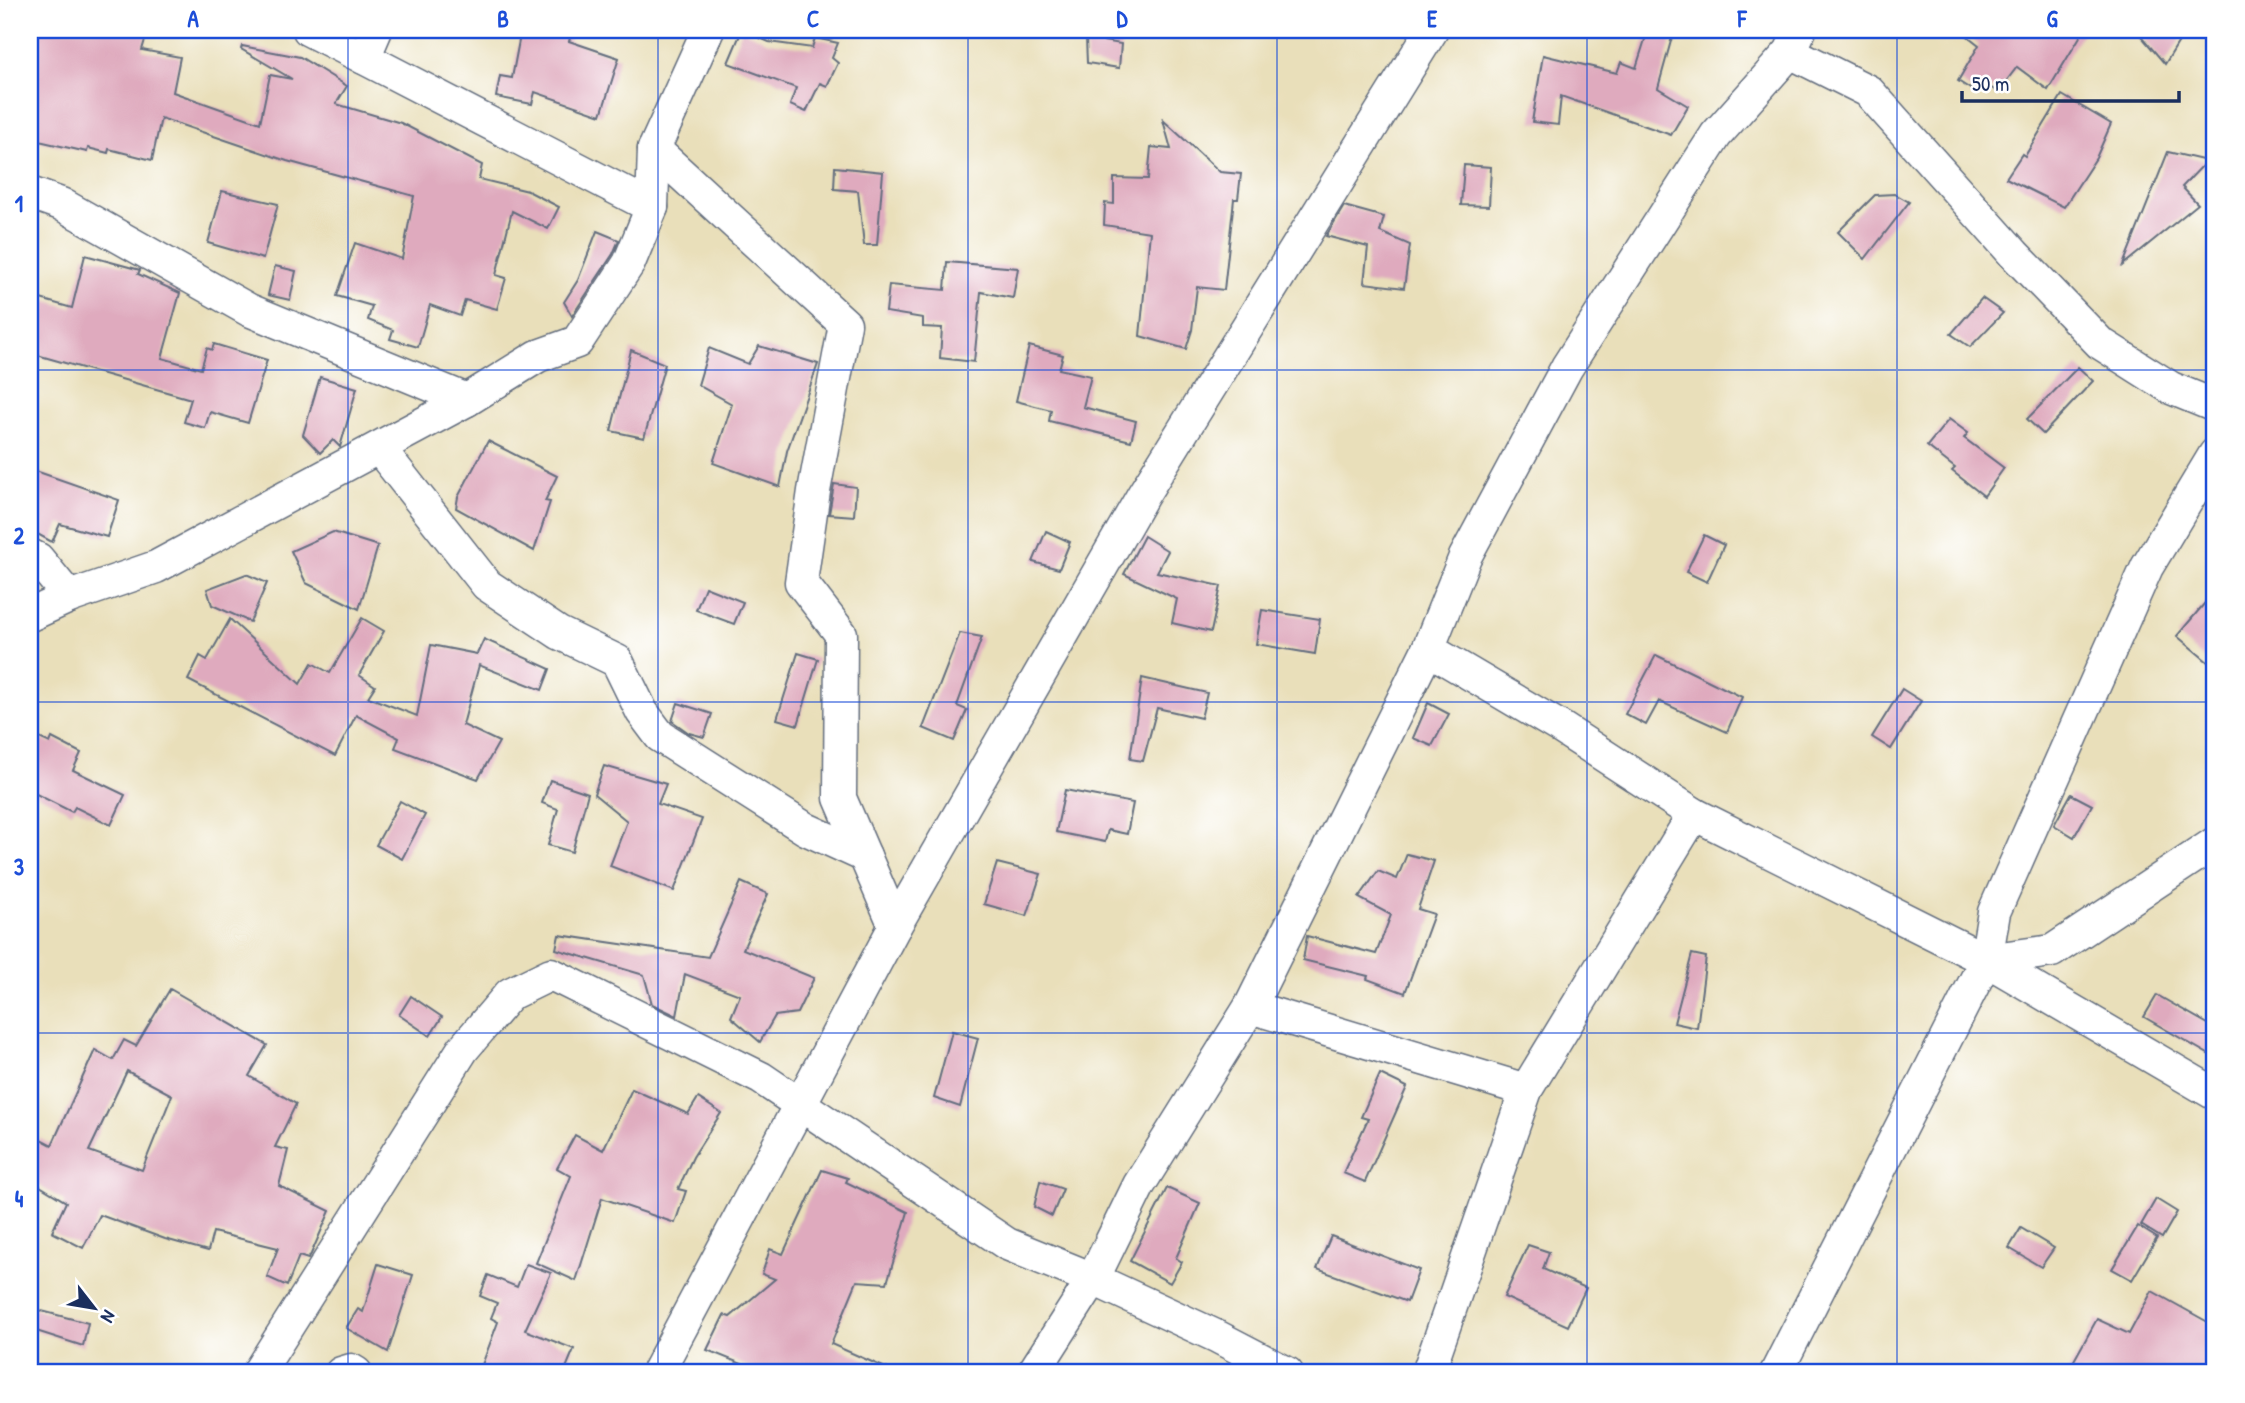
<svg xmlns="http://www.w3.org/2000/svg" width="2245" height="1403" viewBox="0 0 2245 1403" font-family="'Patrick Hand',sans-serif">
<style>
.building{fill:#dfaabe;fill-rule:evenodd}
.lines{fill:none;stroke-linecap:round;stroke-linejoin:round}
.minor-casing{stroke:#636d7e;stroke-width:35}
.minor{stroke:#fff;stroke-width:32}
.grid{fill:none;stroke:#1d4ed8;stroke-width:2;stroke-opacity:0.55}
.neatline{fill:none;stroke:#1d4ed8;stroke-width:2.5}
.grid-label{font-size:23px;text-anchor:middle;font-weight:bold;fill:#1d4ed8}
</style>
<rect width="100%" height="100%" fill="#fff"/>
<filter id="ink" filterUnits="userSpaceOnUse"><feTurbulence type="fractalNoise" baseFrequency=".0143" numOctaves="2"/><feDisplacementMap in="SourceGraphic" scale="14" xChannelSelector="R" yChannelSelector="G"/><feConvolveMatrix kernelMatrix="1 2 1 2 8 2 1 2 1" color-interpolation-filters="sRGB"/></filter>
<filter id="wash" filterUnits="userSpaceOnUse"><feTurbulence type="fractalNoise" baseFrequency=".00686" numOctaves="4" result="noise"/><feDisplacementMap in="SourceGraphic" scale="28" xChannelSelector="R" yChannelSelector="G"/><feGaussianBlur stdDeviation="1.57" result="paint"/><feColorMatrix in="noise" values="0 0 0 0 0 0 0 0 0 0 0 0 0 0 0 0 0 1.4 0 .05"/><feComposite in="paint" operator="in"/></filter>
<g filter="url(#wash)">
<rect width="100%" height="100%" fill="#e9dfba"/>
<g id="blocks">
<g class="building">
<polygon points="30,30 148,30 142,50 180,57 173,92 260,123 270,75 292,79 241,49 242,46 300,57 347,86 336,104 401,123 482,165 479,179 528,191 559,207 548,229 512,211 496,275 506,278 497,309 465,300 460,316 430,305 418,347 390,339 393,330 368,320 372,306 337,296 355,243 402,259 414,196 287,161 161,118 152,160 109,149 108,153 88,148 87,152 30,139"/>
<polygon points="521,30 557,30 571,35 569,41 619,58 601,115 535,92 532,104 496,97 500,76 512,78"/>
<polygon points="742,30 769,42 812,48 815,38 838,43 832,58 838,63 827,86 820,83 806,112 790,105 796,88 728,63"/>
<polygon points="1648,30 1674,30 1658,88 1688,106 1671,135 1561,96 1558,125 1532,122 1543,55 1617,73 1621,62 1636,68"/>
<polygon points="1960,30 2084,30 2048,90 2017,67 1998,92 1983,83 1975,92 1958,81 1979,45"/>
<polygon points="2136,30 2186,30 2165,64"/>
<polygon points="1086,38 1121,44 1119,68 1087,63"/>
<polygon points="2062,95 2111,124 2096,158 2064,207 2006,178 2022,154 2025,156"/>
<polygon points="1163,120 1220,172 1241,174 1238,199 1234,199 1224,290 1197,287 1192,330 1186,349 1140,336 1150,232 1104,225 1105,203 1114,204 1114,178 1148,179 1151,147 1171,149"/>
<polygon points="2168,152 2207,161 2182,187 2198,204 2123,265"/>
<polygon points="1464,165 1491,167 1489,206 1461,205"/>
<polygon points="835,167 883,172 877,245 864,245 858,191 834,189"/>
<polygon points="222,191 278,204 263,259 208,243"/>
<polygon points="1895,194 1909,202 1865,259 1838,232 1875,195"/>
<polygon points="1344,206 1384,217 1380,232 1410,245 1404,288 1364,283 1368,247 1326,236"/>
<polygon points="597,231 619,240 613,254 572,316 564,302 578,280"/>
<polygon points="85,255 140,270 138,274 180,293 162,358 201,369 207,348 212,350 214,344 267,360 248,423 210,412 205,428 184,422 191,399 30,353 30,296 72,308"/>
<polygon points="947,262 1018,268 1013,298 981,292 974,362 940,358 942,328 923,327 923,318 886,312 889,285 945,290"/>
<polygon points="275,266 296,271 290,300 268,295"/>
<polygon points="1982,298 2003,313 1970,347 1951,334"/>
<polygon points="759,346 818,364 787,451 780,487 713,463 732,404 698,385 709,348 748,364"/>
<polygon points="1029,346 1063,355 1059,369 1091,376 1083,407 1136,421 1131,441 1049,421 1051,410 1016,401"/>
<polygon points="631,350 665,364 644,438 611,431"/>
<polygon points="2078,367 2093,381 2043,434 2027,419"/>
<polygon points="320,377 357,388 340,447 333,440 320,453 303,435"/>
<polygon points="1949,419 1968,433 1964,438 2004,468 1984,496 1952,471 1955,468 1927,446"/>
<polygon points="488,441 557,476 545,501 550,502 534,551 456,508 458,497"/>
<polygon points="30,469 119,500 107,537 60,524 52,542 30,530"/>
<polygon points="834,484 856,487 854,516 829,514"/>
<polygon points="1046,531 1070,542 1059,569 1033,562"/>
<polygon points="333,532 378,546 359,609 306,583 291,551"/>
<polygon points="1704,535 1724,545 1707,582 1686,572"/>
<polygon points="1144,536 1168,551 1157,572 1221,586 1211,632 1172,623 1177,599 1124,574"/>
<polygon points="246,574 267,583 250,622 212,605 207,589"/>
<polygon points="705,587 743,602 734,624 696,610"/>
<polygon points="2215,591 2215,668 2177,636"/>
<polygon points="1262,610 1320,619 1315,654 1256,644"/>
<polygon points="362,618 384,631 359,675 375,686 368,697 417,716 431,645 477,654 484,639 550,669 542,690 479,665 463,725 499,742 478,779 395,748 399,738 356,715 335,756 188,680 200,656 207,660 230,619 300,684 312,663 330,673"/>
<polygon points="960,633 982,637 957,706 967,710 954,741 923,728"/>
<polygon points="798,653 818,659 798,725 777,719"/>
<polygon points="1656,655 1742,697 1727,732 1659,701 1646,725 1625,714"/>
<polygon points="1142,678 1207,693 1201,718 1157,708 1143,761 1130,759"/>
<polygon points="1902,689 1921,701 1891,749 1872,737"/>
<polygon points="678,703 712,714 704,737 689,733 672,721"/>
<polygon points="1428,703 1449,714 1432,746 1413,738"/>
<polygon points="37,737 50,743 52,738 81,753 73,770 125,795 111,825 75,807 72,812 30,791 30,751"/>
<polygon points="604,766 666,784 658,804 702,819 674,891 610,866 627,821 594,794"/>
<polygon points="550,780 588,793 572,852 548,845 558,809 542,803"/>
<polygon points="1065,790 1133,803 1127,834 1108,830 1105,842 1056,832"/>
<polygon points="2071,794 2092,805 2074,837 2054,825"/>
<polygon points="400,801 425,815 402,859 376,845"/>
<polygon points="1407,854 1434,861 1418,909 1434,914 1405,993 1367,979 1368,976 1303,960 1307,936 1376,954 1391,915 1359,898 1378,871 1397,879"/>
<polygon points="997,863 1041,874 1027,916 984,904"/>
<polygon points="741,882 768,894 743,949 814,978 797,1013 775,1016 760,1042 731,1017 740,995 685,974 677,1016 652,1004 644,975 556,949 559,935 708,957"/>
<polygon points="1692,954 1706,957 1697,1028 1674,1023"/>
<path d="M170 989 267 1045 249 1076 296 1104 275 1147 288 1150 279 1186 330 1211 311 1254 308 1259 299 1256 287 1286 267 1277 278 1248 213 1232 208 1251 165 1239 100 1215 83 1248 52 1232 66 1202 30 1180V1155L39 1138 52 1145 95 1050 113 1060 124 1040 136 1046ZM127 1071 172 1095 142 1170 89 1151Z"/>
<polygon points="2157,995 2215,1028 2215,1058 2144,1017"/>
<polygon points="411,996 442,1017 430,1036 399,1015"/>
<polygon points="952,1031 978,1038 960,1107 934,1098"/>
<polygon points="1380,1074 1407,1087 1365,1182 1343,1173 1368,1119 1361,1117"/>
<polygon points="632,1089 688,1114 698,1098 721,1113 693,1157 678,1189 686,1191 675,1223 602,1198 576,1281 536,1263 571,1176 557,1168 575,1135 603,1150"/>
<polygon points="822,1170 848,1178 846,1182 908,1212 887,1283 857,1281 831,1344 897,1373 764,1373 707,1350 724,1315 730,1317 775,1279 762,1274 770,1249 783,1254"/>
<polygon points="1040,1181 1063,1189 1052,1216 1034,1207"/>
<polygon points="1167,1188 1200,1203 1176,1258 1182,1262 1170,1283 1130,1261"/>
<polygon points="2156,1199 2177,1212 2162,1238 2141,1225"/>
<polygon points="2138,1226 2157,1238 2132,1280 2112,1269"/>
<polygon points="2021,1228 2054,1248 2041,1267 2009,1248"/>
<polygon points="1331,1236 1419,1270 1407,1302 1317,1269"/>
<polygon points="1528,1245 1549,1252 1543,1269 1586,1288 1568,1326 1504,1297"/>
<polygon points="378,1264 413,1275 388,1352 346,1328 358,1309 363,1312"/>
<polygon points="526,1264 551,1273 525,1330 574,1349 564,1373 542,1366 539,1373 479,1373 498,1322 491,1318 497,1303 480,1296 488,1275 517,1287"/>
<polygon points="2152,1291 2215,1326 2215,1373 2067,1373 2097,1319 2129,1334"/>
<polygon points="30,1308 88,1323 83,1346 30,1329"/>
</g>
</g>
</g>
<g filter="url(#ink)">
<use href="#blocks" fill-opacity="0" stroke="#636d7e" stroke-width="2"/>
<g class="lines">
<g class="minor-casing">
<g id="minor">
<polyline points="309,30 364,58"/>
<polyline points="376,30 364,58 652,207"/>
<polyline points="1790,52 1868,91 2014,254 2100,343 2171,388 2215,406"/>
<polyline points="654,149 845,324 814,491 801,582 841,634 840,798 895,926"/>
<polyline points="30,193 61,204 249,310 467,400"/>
<polyline points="379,448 487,585 559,633 617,661 642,712 660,736 806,829 865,856"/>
<polyline points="30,555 38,559 69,597 156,567 467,400 538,356 577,342 629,263 652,207 654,149 708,30"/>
<polyline points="30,615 69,597"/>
<polyline points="1428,649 1560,727 1694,814 1986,960 2215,1094"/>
<polyline points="1986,960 2052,951 2215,843"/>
<polyline points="1250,1007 1526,1090"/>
<polyline points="258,1373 463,1049 510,994 551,974 761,1078 1007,1244 1093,1279 1218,1337 1287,1373"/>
<polyline points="341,1373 351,1370 356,1373"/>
<polyline points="657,1373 895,926 1143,495 1432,30"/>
<polyline points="1033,1373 1093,1279 1139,1185 1250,1007 1428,649 1465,557 1567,367 1716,135 1790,52 1800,30"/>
<polyline points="1428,1373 1526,1090 1694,814"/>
<polyline points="1776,1373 1986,960 1994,912 2147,567 2215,454"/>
</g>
</g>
<use href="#minor" class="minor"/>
</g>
</g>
<path class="grid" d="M348 30V1373M658 30V1373M968 30V1373M1277 30V1373M1587 30V1373M1897 30V1373M30 370H2215M30 702H2215M30 1033H2215"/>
<rect width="2245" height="1403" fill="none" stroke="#fff" stroke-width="77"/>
<g transform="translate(94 1308) rotate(121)" stroke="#ffffff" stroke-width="5" paint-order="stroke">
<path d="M0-5L12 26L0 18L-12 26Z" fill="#1b2f5e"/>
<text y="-10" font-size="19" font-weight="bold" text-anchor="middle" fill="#1b2f5e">N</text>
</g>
<path d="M1962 91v10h217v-10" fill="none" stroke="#1b2f5e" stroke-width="3.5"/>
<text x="1972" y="91" font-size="21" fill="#1b2f5e" stroke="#ffffff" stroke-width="5" paint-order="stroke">50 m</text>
<rect x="38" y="38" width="2168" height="1326" class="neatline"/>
<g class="grid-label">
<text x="193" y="27">A</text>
<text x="503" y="27">B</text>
<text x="813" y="27">C</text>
<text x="1122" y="27">D</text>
<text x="1432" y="27">E</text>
<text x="1742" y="27">F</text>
<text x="2052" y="27">G</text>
<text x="19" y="212">1</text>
<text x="19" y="544">2</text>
<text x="19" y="875">3</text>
<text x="19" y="1207">4</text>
</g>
</svg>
